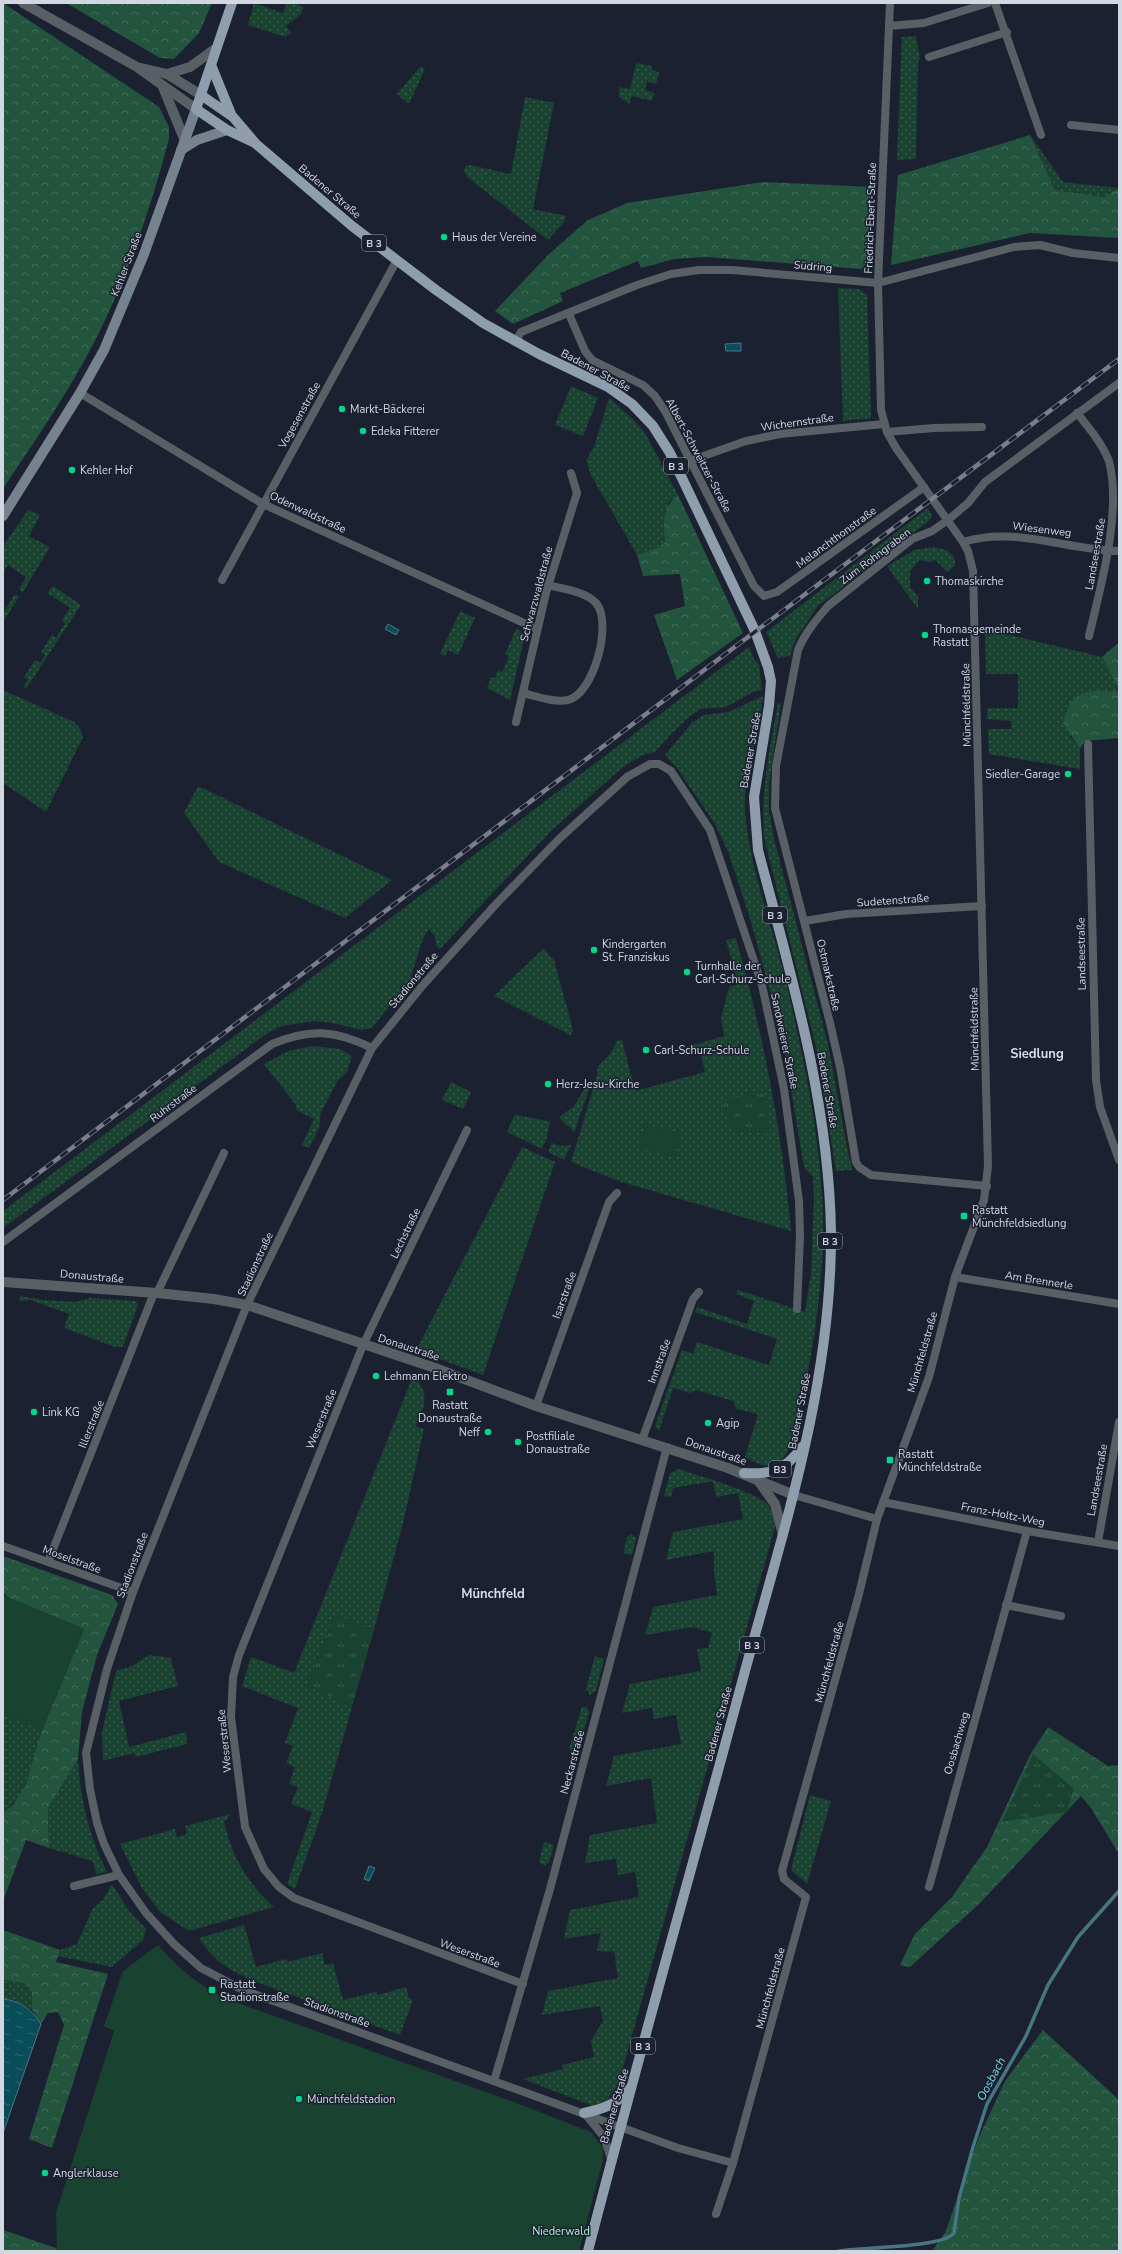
<svg xmlns="http://www.w3.org/2000/svg" width="1122" height="2254" viewBox="0 0 1122 2254" font-family="'Nunito Sans',sans-serif">
<style>
.grass{fill:url(#grass-dots)}
.forest{fill:url(#forest-crowns)}
.park{fill:url(#park-tufts)}
.pitch{fill:#194230}
.water{fill:url(#water-ripples);stroke:#457681}
.lines{fill:none;stroke-linecap:round;stroke-linejoin:round}
.stream{stroke:#457681;stroke-width:3.5}
.minor{stroke:#586066;stroke-width:8}
.tertiary{stroke:#586066;stroke-width:10}
.secondary{stroke:#76838e;stroke-width:10}
.primary{stroke:#8e9eac;stroke-width:10}
.rail-casing{stroke:#797e8b;stroke-width:4.5}
.rail{stroke:#1c2131;stroke-width:3;stroke-dasharray:9;stroke-linecap:butt}
.poi-dot{fill:#00d98c;stroke:#1c2131;stroke-width:1.5}
.labels{text-anchor:middle;stroke-width:3;stroke-linejoin:round;paint-order:stroke}
.shield{fill:#1c2131;stroke:#9ca0ad;stroke-width:1}
.shield-label{font-size:10px;font-weight:bold;fill:#d3d7e2}
.street-label{font-size:11px;fill:#d3d7e2;stroke:#1c2131}
.poi-label{font-size:11px;fill:#d3d7e2;stroke:#1c2131;text-anchor:start}
.park-label{font-size:11px;fill:#a5f4cd;stroke:#1c2131}
.water-label{font-size:12px;font-style:italic;fill:#77d7eb;stroke:#1c2131}
.quarter-label{font-size:13px;font-weight:bold;fill:#d5dcf3;stroke:#1c2131}
</style>
<defs>
<pattern id="grass-dots" width="8" height="8" patternUnits="userSpaceOnUse"><rect width="8" height="8" fill="#194230"/><path d="M2 2h.1M6 6h.1" fill="none" stroke="#3a5d4e" stroke-width="1.8" stroke-linecap="round"/></pattern>
<pattern id="forest-crowns" width="20" height="18" patternUnits="userSpaceOnUse"><rect width="20" height="18" fill="#23543e"/><path d="M2 6a3 3 0 1 1 6 0M12 15a3 3 0 1 1 6 0" fill="none" stroke="#426c5a"/></pattern>
<pattern id="park-tufts" width="24" height="20" patternUnits="userSpaceOnUse"><rect width="24" height="20" fill="#194230"/><path d="M3 7l-1-3M5 7V3M7 7l1-3M15 17l-1-3M17 17v-4M19 17l1-3" fill="none" stroke="#3a5d4e"/></pattern>
<pattern id="water-ripples" width="26" height="14" patternUnits="userSpaceOnUse"><rect width="26" height="14" fill="#084d58"/><path d="M2 4q2-2 4 0t4 0M15 11q2-2 4 0t4 0" fill="none" stroke="#2b6670"/></pattern>
</defs>
<rect width="100%" height="100%" fill="#1c2131"/>
<g class="grass">
<polygon points="254,3 283,13 287,3 295,3 303,7 301,14 286,26 291,33 285,37 248,25"/>
<polygon points="916,36 920,60 918,61 916,159 897,160 902,37"/>
<polygon points="636,63 652,66 652,70 659,72 656,84 647,81 645,90 654,93 652,101 632,96 629,104 619,97 619,87 630,89"/>
<polygon points="421,66 425,69 409,104 397,94"/>
<polygon points="525,97 554,103 533,209 566,216 564,222 548,240 467,177 464,171 466,166 470,165 511,174"/>
<polygon points="1030,135 1063,182 1119,188 1104,197 1055,190"/>
<polygon points="838,288 859,289 867,295 871,418 843,421"/>
<polygon points="571,386 598,398 583,436 555,425"/>
<polygon points="609,398 633,419 645,433 678,495 669,502 664,529 665,542 659,547 637,555 591,475 586,460 594,447"/>
<polygon points="928,508 932,516 930,520 818,606 795,640 790,656 778,658 766,632"/>
<polygon points="28,510 40,515 29,536 50,547 23,592 19,589 26,577 8,565 3,572 3,546"/>
<path d="M934 547C945 550 956 551 955 565L948 572 935 560 929 562 920 560 910 571V588L918 596V609L887 566 915 550Z"/>
<polygon points="53,586 81,605 26,689 23,687 28,680 24,677 35,660 40,663 45,655 41,652 52,635 56,638 65,623 62,620 70,608 47,593"/>
<polygon points="15,594 19,597 3,622 3,613"/>
<polygon points="460,611 475,618 458,655 448,650 445,656 440,654"/>
<polygon points="516,629 521,631 524,639 510,700 487,688 491,677 495,678 498,670 502,672 509,657 505,654"/>
<polygon points="985,629 1102,657 1119,690 1113,692 1097,691 1070,736 1080,749 1080,769 989,754 988,729 1011,729 1011,721 987,719 987,708 1018,708 1018,674 986,674"/>
<polygon points="749,647 754,659 759,664 762,690 755,691 726,707 701,709 689,717 672,733 655,752 643,755 623,767 551,831 440,949 436,946 435,937 429,929 422,941 410,980 372,1028 361,1030 333,1023 314,1021 282,1026 269,1032 3,1228 3,1211"/>
<polygon points="3,690 74,722 80,728 83,737 46,812 3,783"/>
<path d="M763 696C758 738 740 781 746 822 753 877 773 929 786 982 804 1059 821 1139 823 1218 824 1285 812 1362 796 1426 788 1458 779 1478 745 1457L758 1414 736 1409 733 1401 696 1390 691 1393 673 1388 659 1431 655 1426 682 1350 693 1354 697 1342 769 1365 777 1339 695 1312 697 1307 747 1324 754 1301 736 1294 738 1290 805 1312 811 1274 814 1199 813 1177 804 1167 782 1035 752 925 728 851 715 824 677 768 665 755 692 723 703 715 729 712Z"/>
<path d="M778 703 781 704 769 782V811L774 839 828 1044 848 1153 853 1170 836 1171 816 1047 764 837C760 791 770 748 778 703Z"/>
<polygon points="198,786 392,880 345,918 219,862 184,813"/>
<path d="M736 938C763 1034 782 1131 791 1231L618 1181 571 1162 597 1076 598 1066 611 1053 617 1041 622 1040 635 1091 705 1072 700 1052 685 1056 683 1048 724 1036 721 1018 729 987 738 984 726 940Z"/>
<polygon points="543,949 554,960 573,1030 571,1035 494,996"/>
<polygon points="313,1046 340,1049 352,1056 347,1072 338,1080 321,1112 319,1128 309,1148 302,1145 314,1119 296,1110 296,1105 264,1064 288,1051"/>
<polygon points="451,1082 471,1092 463,1109 442,1100"/>
<path d="M585 1088 589 1089 574 1133C570 1125 562 1124 559 1117L573 1107Z"/>
<path d="M515 1114C523 1117 547 1120 550 1122L547 1137 542 1149 507 1132Z"/>
<polygon points="552,1143 561,1146 571,1145 564,1160 548,1152"/>
<polygon points="522,1147 555,1162 483,1375 416,1350"/>
<polygon points="20,1296 43,1300 76,1302 89,1298 136,1301 138,1305 124,1344 122,1347 115,1347 64,1328 69,1314 31,1300 19,1301"/>
<path d="M413 1376C430 1391 426 1408 415 1426L424 1429 403 1523 374 1630 335 1614 307 1686 352 1707 322 1813 295 1889 287 1884 312 1812 291 1804 298 1787 289 1784 295 1767 286 1763 293 1746 285 1743 298 1708 242 1686 251 1657 294 1673Z"/>
<path d="M679 1469C697 1475 760 1493 769 1506 773 1512 774 1520 775 1527L618 2085 607 2101 593 2106 523 2079 563 2069 562 2065 594 2057 591 2041 603 2021 600 2006 542 2015 548 1991 618 1978 614 1951 603 1952 597 1950 601 1933 564 1939 570 1910 639 1897 635 1872 618 1875 616 1859 585 1863 590 1835 657 1823 651 1778 606 1786 614 1756 681 1744 676 1715 654 1719 652 1708 622 1713 630 1684 701 1671 697 1649 708 1648 712 1633 693 1627 645 1635 653 1607 717 1595 714 1572V1551L666 1560 673 1532 743 1519 738 1493 716 1497 713 1481 673 1488 671 1497 664 1496 670 1473Z"/>
<polygon points="631,1534 636,1538 632,1555 623,1553 627,1537"/>
<polygon points="149,1655 171,1658 178,1686 119,1701 129,1747 186,1732 187,1744 136,1757 134,1753 103,1761 102,1732 116,1671 132,1666"/>
<polygon points="595,1656 604,1659 596,1691 590,1695 586,1689"/>
<polygon points="582,1707 587,1707 589,1712 578,1752 569,1749"/>
<path d="M3 1714 42 1730C34 1759 29 1794 3 1812Z"/>
<path d="M78 1759C80 1798 89 1836 107 1872L96 1874 93 1861 49 1848 48 1808Z"/>
<polygon points="810,1795 831,1801 807,1884 791,1870"/>
<path d="M231 1814 224 1822C232 1857 248 1884 274 1907L189 1931 160 1912 142 1888 120 1844 175 1829 177 1837 187 1834 185 1826Z"/>
<polygon points="544,1842 554,1845 549,1862 545,1866 539,1862"/>
<polygon points="112,1884 129,1911 146,1929 143,1940 112,1967 57,1956 60,1950 77,1944 93,1908 103,1900"/>
<path d="M244 1925 256 1967 286 1959 288 1962 322 1953 325 1965 333 1963 343 2000 376 1992 378 1995 406 1987 409 1998 413 2000 400 2035 251 1980C225 1967 216 1963 199 1938Z"/>
<polygon points="3,1980 26,1982 32,1993 32,2010 14,2000 3,1999"/>
</g>
<g class="forest">
<path d="M3 3 159 107 169 127V139C147 222 117 308 72 382 51 418 26 454 3 489Z"/>
<polygon points="66,3 212,3 199,33 174,59 160,58"/>
<polygon points="1030,135 1055,190 1104,197 1119,188 1119,238 1030,233 891,265 898,175"/>
<polygon points="763,182 872,187 866,264 861,269 706,257 674,259 641,268 638,261 560,293 563,301 513,324 495,311 548,255 588,220 627,203"/>
<path d="M678 495 743 633 677 680 654 615 685 606 680 574 643 576 637 555 659 547 665 542C663 523 662 507 678 495Z"/>
<path d="M1117 644H1119V738L1084 741 1080 749 1063 723C1069 703 1073 692 1097 691 1105 690 1111 693 1119 690L1102 657Z"/>
<polygon points="3,1556 112,1595 118,1604 97,1655 82,1712 78,1759 48,1808 49,1848 26,1840 3,1901 3,1812 13,1805 26,1784 42,1730 84,1629 9,1598 3,1592"/>
<polygon points="1048,1727 1108,1766 1119,1765 1119,1854 1091,1808 1081,1796 979,1904 910,1967 900,1965 915,1934 952,1897 987,1847 1030,1755"/>
<polygon points="3,1930 60,1950 56,1962 108,1974 52,2148 29,2139 64,2025 58,2012 48,2013 41,2024 32,2010 32,1993 26,1983 3,1980"/>
<polygon points="1043,2030 1119,2100 1119,2251 932,2251 945,2233 979,2137 1005,2081"/>
<polygon points="3,2230 56,2248 57,2251 3,2251"/>
</g>
<g class="park">
<polygon points="764,1090 771,1134 732,1130 721,1100"/>
<polygon points="335,1614 374,1630 352,1707 307,1686"/>
<polygon points="1033,1754 1074,1789 1067,1812 1002,1822"/>
</g>
<g class="pitch">
<polygon points="646,1124 682,1134 675,1158 639,1148"/>
<polygon points="3,1595 84,1629 42,1730 3,1714"/>
<path d="M158 1945C178 1968 199 1986 227 1999L519 2104 591 2132 603 2148V2160L579 2251H57L56 2213 114 2031 104 2026 123 1971Z"/>
</g>
<g class="water">
<polygon points="741,343 741,351 726,351 725,344"/>
<polygon points="388,624 399,630 396,635 385,629"/>
<polygon points="369,1866 375,1868 369,1881 364,1879"/>
<path d="M3 1999C21 2001 31 2009 41 2024L3 2133Z"/>
</g>
<g class="lines">
<path class="stream" d="M839 2251C861 2247 943 2248 954 2233L959 2198 973 2147 987 2104 1026 2036 1048 1985 1078 1937 1119 1891"/>
<g class="minor">
<polyline points="995,3 1041,135"/>
<polyline points="889,26 924,23 988,3"/>
<polyline points="929,57 1007,32"/>
<polyline points="1071,125 1119,130"/>
<polyline points="569,314 585,351 592,360 643,385 655,396 665,411 754,586 764,596 777,592 924,487"/>
<polyline points="515,342 521,332 637,285 671,274 699,270 732,270 878,283 1014,247 1040,245 1073,253 1119,258"/>
<polyline points="80,393 263,504 537,629"/>
<path d="M1077 413C1089 428 1102 443 1109 461 1122 512 1101 585 1089 636"/>
<polyline points="887,432 934,428 982,427"/>
<polyline points="692,460 746,441 780,434 884,424"/>
<path d="M963 542C1016 526 1066 550 1119 551"/>
<polyline points="222,580 397,260"/>
<path d="M523 693C536 696 554 703 568 700 594 694 613 622 596 603 585 591 562 589 548 585"/>
<polyline points="516,722 546,593 577,493 571,473"/>
<polyline points="1088,744 1096,1080 1100,1107 1119,1160"/>
<polyline points="805,921 846,914 982,906"/>
<polyline points="467,1130 363,1345 239,1655 233,1677 231,1717 245,1827 264,1869 279,1887 294,1898 523,1984"/>
<path d="M987 1186 871 1175 859 1167 856 1162 840 1067 830 1023 775 808 776 766 798 650C805 633 816 620 828 606L912 539 932 531 948 520 968 503 985 482 1119 383"/>
<path d="M3 1242 272 1044C310 1028 334 1030 372 1048"/>
<polyline points="955,1277 1119,1304"/>
<polyline points="157,1293 224,1153"/>
<polyline points="536,1406 609,1202 617,1193"/>
<polyline points="642,1440 693,1299 699,1292"/>
<polyline points="794,1495 877,1519"/>
<polyline points="883,1502 1027,1531 1119,1546"/>
<polyline points="1098,1542 1119,1422"/>
<polyline points="3,1546 133,1592"/>
<polyline points="48,1562 154,1293"/>
<polyline points="1006,1605 1061,1616"/>
<polyline points="74,1886 119,1875"/>
<polyline points="929,1887 1027,1531"/>
<polyline points="494,2081 550,1889 667,1447"/>
<polyline points="586,2115 604,2137 611,2159"/>
<polyline points="733,2163 678,2148 279,2003 243,1990 201,1968 174,1944 146,1913 119,1875 104,1844 97,1823 90,1789 86,1753 107,1669 133,1592 247,1305 372,1048 423,985 497,903 559,839 627,777 650,764 659,764 671,771 710,830 762,985 784,1089 799,1201 800,1236 797,1309"/>
<polyline points="716,2214 733,2163 806,1897 784,1879 782,1871 859,1594 877,1519 929,1377 955,1277 984,1200 988,1166 973,571 968,551 963,542 896,448 887,432 881,410 878,283 890,3"/>
</g>
<g class="tertiary">
<polyline points="23,3 137,67 196,109"/>
<polyline points="141,68 167,74 201,95"/>
<polyline points="167,74 190,67 215,49"/>
<polyline points="163,87 185,141"/>
<polyline points="3,1282 157,1293 214,1299 247,1305 435,1368 536,1406 728,1468 794,1495"/>
<polyline points="760,1483 775,1504 783,1535"/>
</g>
<g class="secondary">
<polyline points="181,150 197,140 227,130"/>
<polyline points="3,516 80,393 104,350 144,254 196,109"/>
</g>
<g class="primary">
<polyline points="232,3 196,109 227,130 253,142"/>
<polyline points="211,65 231,114"/>
<path d="M201 95 233 117 256 144 352 226 436 290 483 323 539 354 608 387 632 404 653 426 670 453 755 631 768 667 771 681 769 706 754 797 758 850C791 975 829 1102 831 1232 832 1383 784 1528 745 1671 693 1865 638 2057 588 2251"/>
<path d="M744 1473C773 1475 785 1470 803 1446"/>
<path d="M584 2113C603 2109 618 2104 629 2089"/>
</g>
<g class="rail-casing">
<polyline id="rail" points="3,1200 740,643 1119,359"/>
</g>
<use href="#rail" class="rail"/>
</g>
<g class="poi-dot">
<circle cx="444" cy="237" r="4"/>
<circle cx="342" cy="409" r="4"/>
<circle cx="363" cy="431" r="4"/>
<circle cx="72" cy="470" r="4"/>
<circle cx="927" cy="581" r="4"/>
<circle cx="925" cy="635" r="4"/>
<circle cx="1068" cy="774" r="4"/>
<circle cx="594" cy="950" r="4"/>
<circle cx="687" cy="972" r="4"/>
<circle cx="646" cy="1050" r="4"/>
<circle cx="548" cy="1084" r="4"/>
<rect x="960" y="1212" width="8" height="8" rx="2"/>
<circle cx="376" cy="1376" r="4"/>
<rect x="446" y="1388" width="8" height="8" rx="2"/>
<circle cx="34" cy="1412" r="4"/>
<circle cx="708" cy="1423" r="4"/>
<circle cx="488" cy="1432" r="4"/>
<circle cx="518" cy="1442" r="4"/>
<rect x="886" y="1456" width="8" height="8" rx="2"/>
<rect x="208" y="1986" width="8" height="8" rx="2"/>
<circle cx="299" cy="2099" r="4"/>
<circle cx="45" cy="2173" r="4"/>
</g>
<g class="labels">
<g class="shield">
<rect x="362" y="235" width="24" height="16" rx="3"/>
<rect x="664" y="458" width="24" height="16" rx="3"/>
<rect x="763" y="907" width="24" height="16" rx="3"/>
<rect x="818" y="1233" width="24" height="16" rx="3"/>
<rect x="769" y="1461" width="22" height="16" rx="3"/>
<rect x="740" y="1637" width="24" height="16" rx="3"/>
<rect x="631" y="2038" width="24" height="16" rx="3"/>
</g>
<g class="shield-label">
<text x="374" y="247">B 3</text>
<text x="676" y="470">B 3</text>
<text x="775" y="919">B 3</text>
<text x="830" y="1245">B 3</text>
<text x="780" y="1473">B3</text>
<text x="752" y="1649">B 3</text>
<text x="643" y="2050">B 3</text>
</g>
<g class="street-label">
<text transform="translate(330 191) rotate(40)" y="4">Badener Straße</text>
<text transform="translate(870 218) rotate(-88)" y="4">Friedrich-Ebert-Straße</text>
<text transform="translate(126 264) rotate(-69)" y="4">Kehler Straße</text>
<text transform="translate(813 266) rotate(5)" y="4">Südring</text>
<text transform="translate(596 370) rotate(28)" y="4">Badener Straße</text>
<text transform="translate(299 415) rotate(-61)" y="4">Vogesenstraße</text>
<text transform="translate(797 422) rotate(-8)" y="4">Wichernstraße</text>
<text transform="translate(699 455) rotate(62)" y="4">Albert-Schweitzer-Straße</text>
<text transform="translate(308 512) rotate(25)" y="4">Odenwaldstraße</text>
<text transform="translate(1042 529) rotate(7)" y="4">Wiesenweg</text>
<text transform="translate(836 537) rotate(-36)" y="4">Melanchthonstraße</text>
<text transform="translate(1095 554) rotate(-80)" y="4">Landseestraße</text>
<text transform="translate(875 556) rotate(-37)" y="4">Zum Rohngraben</text>
<text transform="translate(536 594) rotate(-75)" y="4">Schwarzwaldstraße</text>
<text transform="translate(966 705) rotate(-91)" y="4">Münchfeldstraße</text>
<text transform="translate(750 750) rotate(-80)" y="4">Badener Straße</text>
<text transform="translate(893 900) rotate(-4)" y="4">Sudetenstraße</text>
<text transform="translate(1081 954) rotate(-91)" y="4">Landseestraße</text>
<text transform="translate(829 975) rotate(77)" y="4">Ostmarkstraße</text>
<text transform="translate(413 980) rotate(-50)" y="4">Stadionstraße</text>
<text transform="translate(974 1029) rotate(-91)" y="4">Münchfeldstraße</text>
<text transform="translate(785 1041) rotate(78)" y="4">Sandweierer Straße</text>
<text transform="translate(828 1090) rotate(80)" y="4">Badener Straße</text>
<text transform="translate(173 1103) rotate(-37)" y="4">Ruhrstraße</text>
<text transform="translate(405 1233) rotate(-64)" y="4">Lechstraße</text>
<text transform="translate(255 1264) rotate(-65)" y="4">Stadionstraße</text>
<text transform="translate(92 1276) rotate(5)" y="4">Donaustraße</text>
<text transform="translate(1039 1280) rotate(9)" y="4">Am Brennerle</text>
<text transform="translate(564 1295) rotate(-70)" y="4">Isarstraße</text>
<text transform="translate(409 1347) rotate(18)" y="4">Donaustraße</text>
<text transform="translate(922 1352) rotate(-74)" y="4">Münchfeldstraße</text>
<text transform="translate(659 1361) rotate(-70)" y="4">Innstraße</text>
<text transform="translate(799 1411) rotate(-79)" y="4">Badener Straße</text>
<text transform="translate(321 1419) rotate(-68)" y="4">Weserstraße</text>
<text transform="translate(91 1424) rotate(-68)" y="4">Illerstraße</text>
<text transform="translate(716 1451) rotate(19)" y="4">Donaustraße</text>
<text transform="translate(1097 1480) rotate(-80)" y="4">Landseestraße</text>
<text transform="translate(1003 1514) rotate(11)" y="4">Franz-Holtz-Weg</text>
<text transform="translate(72 1559) rotate(20)" y="4">Moselstraße</text>
<text transform="translate(132 1565) rotate(-69)" y="4">Stadionstraße</text>
<text transform="translate(829 1662) rotate(-75)" y="4">Münchfeldstraße</text>
<text transform="translate(718 1724) rotate(-75)" y="4">Badener Straße</text>
<text transform="translate(224 1741) rotate(-96)" y="4">Weserstraße</text>
<text transform="translate(956 1743) rotate(-74)" y="4">Oosbachweg</text>
<text transform="translate(572 1762) rotate(-75)" y="4">Neckarstraße</text>
<text transform="translate(470 1953) rotate(20)" y="4">Weserstraße</text>
<text transform="translate(770 1988) rotate(-75)" y="4">Münchfeldstraße</text>
<text transform="translate(337 2012) rotate(20)" y="4">Stadionstraße</text>
<text transform="translate(614 2106) rotate(-74)" y="4">Badener Straße</text>
</g>
<g class="poi-label">
<text x="452" y="241">Haus der Vereine</text>
<text x="350" y="413">Markt-Bäckerei</text>
<text x="371" y="435">Edeka Fitterer</text>
<text x="80" y="474">Kehler Hof</text>
<text x="935" y="585">Thomaskirche</text>
<text x="933" y="633">Thomasgemeinde<tspan x="933" dy="13">Rastatt</tspan></text>
<text x="1060" y="778" text-anchor="end">Siedler-Garage</text>
<text x="602" y="948">Kindergarten<tspan x="602" dy="13">St. Franziskus</tspan></text>
<text x="695" y="970">Turnhalle der<tspan x="695" dy="13">Carl-Schurz-Schule</tspan></text>
<text x="654" y="1054">Carl-Schurz-Schule</text>
<text x="556" y="1088">Herz-Jesu-Kirche</text>
<text x="972" y="1214">Rastatt<tspan x="972" dy="13">Münchfeldsiedlung</tspan></text>
<text x="384" y="1380">Lehmann Elektro</text>
<text x="450" y="1409" text-anchor="middle">Rastatt<tspan x="450" dy="13">Donaustraße</tspan></text>
<text x="42" y="1416">Link KG</text>
<text x="716" y="1427">Agip</text>
<text x="480" y="1436" text-anchor="end">Neff</text>
<text x="526" y="1440">Postfiliale<tspan x="526" dy="13">Donaustraße</tspan></text>
<text x="898" y="1458">Rastatt<tspan x="898" dy="13">Münchfeldstraße</tspan></text>
<text x="220" y="1988">Rastatt<tspan x="220" dy="13">Stadionstraße</tspan></text>
<text x="307" y="2103">Münchfeldstadion</text>
<text x="53" y="2177">Anglerklause</text>
</g>
<g class="park-label">
<text x="561" y="2235">Niederwald</text>
</g>
<g class="water-label">
<text transform="translate(991 2079) rotate(-62)" y="4">Oosbach</text>
</g>
<g class="quarter-label">
<text x="1037" y="1058">Siedlung</text>
<text x="493" y="1598">Münchfeld</text>
</g>
</g>
<rect width="1122" height="2254" fill="none" stroke="#d3d7e2" stroke-width="8"/>
</svg>
